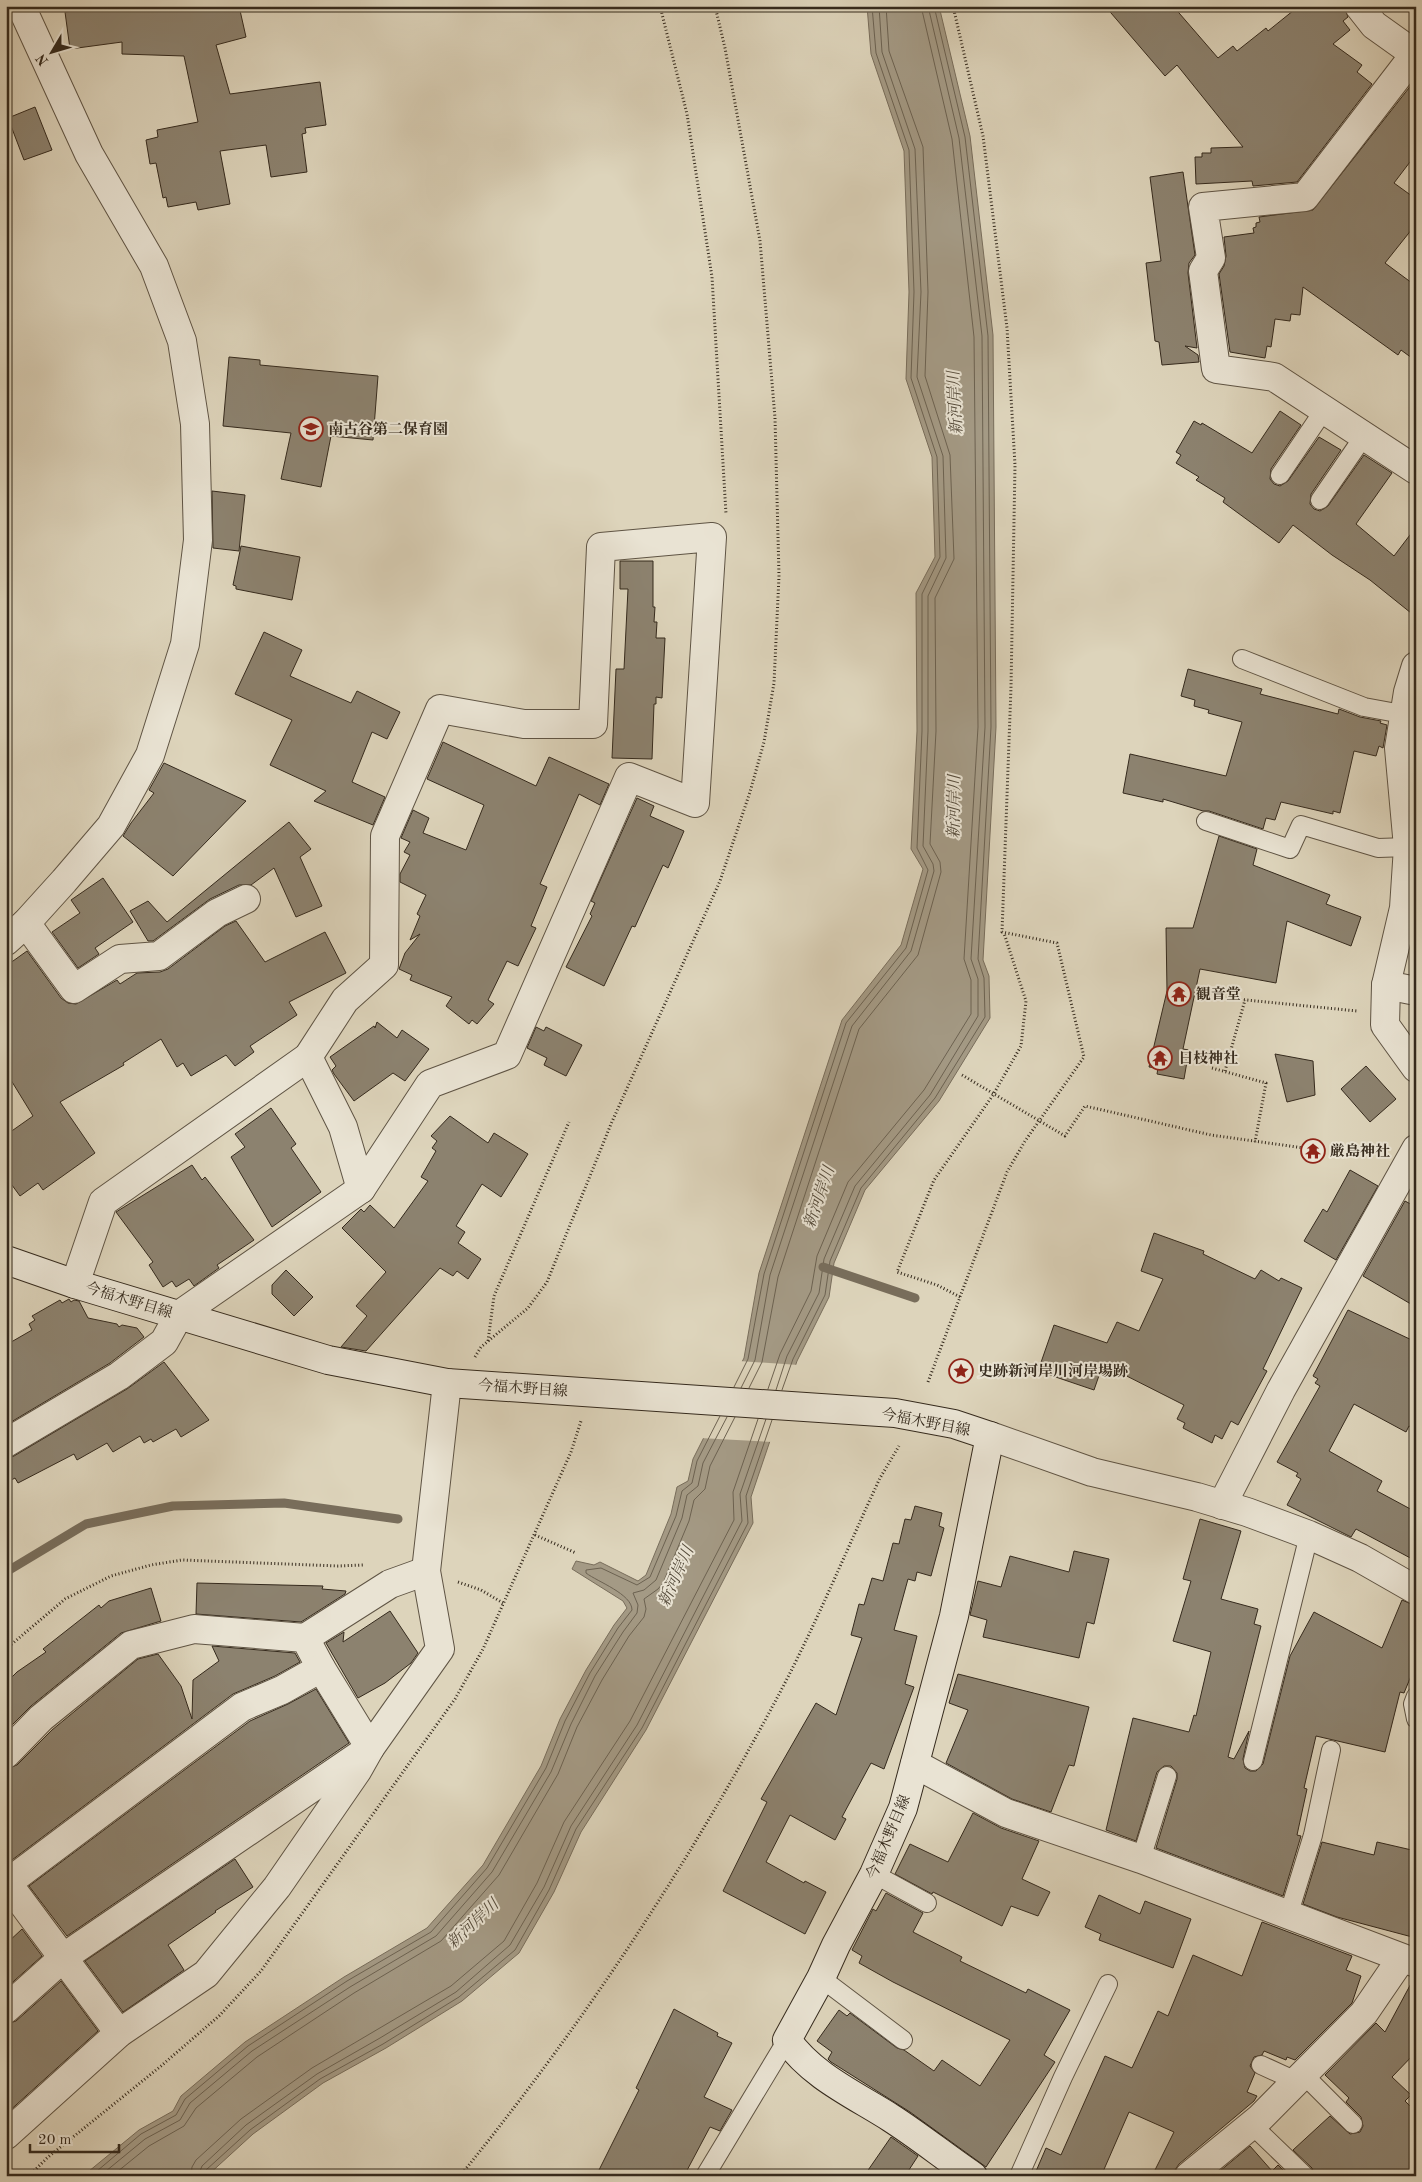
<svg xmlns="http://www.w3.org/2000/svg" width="1422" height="2182" viewBox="0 0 1422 2182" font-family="'Old Standard TT','Noto Serif JP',serif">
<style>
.water{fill:#a49a85;stroke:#786d5b}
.pier{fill:#ddd4bb}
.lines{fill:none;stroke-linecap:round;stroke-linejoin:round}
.shore{stroke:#6c6251;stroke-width:1}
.stream{stroke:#786d5b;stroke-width:9}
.building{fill:#8c826f;stroke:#352a1d}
.lane-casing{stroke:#5f5444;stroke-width:20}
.street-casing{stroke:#5f5444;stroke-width:30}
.secondary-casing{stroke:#352a1d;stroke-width:30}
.path{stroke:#352a1d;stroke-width:3;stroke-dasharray:1 2.5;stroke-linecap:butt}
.lane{stroke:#e9e3d3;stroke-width:18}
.street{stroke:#e9e3d3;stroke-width:28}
.secondary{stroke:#e9e3d3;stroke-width:28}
.labels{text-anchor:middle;stroke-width:4;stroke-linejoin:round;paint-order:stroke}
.poi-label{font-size:15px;font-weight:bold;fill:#352a1d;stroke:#e9e3d3;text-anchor:start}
.street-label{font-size:15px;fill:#352a1d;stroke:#e9e3d3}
.water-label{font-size:16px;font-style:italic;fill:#564c3c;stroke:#e9e3d3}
</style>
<rect width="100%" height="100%" fill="#ddd4bb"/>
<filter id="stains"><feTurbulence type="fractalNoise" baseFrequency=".004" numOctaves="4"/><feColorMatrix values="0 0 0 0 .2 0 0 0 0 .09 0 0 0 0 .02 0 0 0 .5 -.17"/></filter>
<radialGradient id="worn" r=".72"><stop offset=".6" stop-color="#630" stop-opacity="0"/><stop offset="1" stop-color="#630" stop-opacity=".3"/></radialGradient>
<polygon class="water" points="867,6 939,6 970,136 993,335 996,727 983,960 989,976 990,1018 939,1101 865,1190 834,1263 829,1297 797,1361 751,1497 753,1523 646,1730 581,1832 554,1892 519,1953 462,2001 386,2048 323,2083 253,2134 207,2176 83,2176 139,2130 173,2111 181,2096 245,2042 344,1977 427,1928 483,1865 541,1766 560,1719 586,1670 614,1625 627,1608 623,1601 572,1569 576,1561 594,1565 600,1562 638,1581 646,1575 671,1514 677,1487 688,1481 693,1459 744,1358 759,1273 842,1020 901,945 923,869 911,849 917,731 916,593 935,557 932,457 906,379 909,292 904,151 871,54"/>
<polygon class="pier" points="739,1361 799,1365 773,1442 700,1438"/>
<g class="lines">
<g class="shore">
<polyline points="734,1387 748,1359 764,1274 846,1023 906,948 928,870 917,848 922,731 922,594 940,557 937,457 911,378 914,292 909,150 876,53 872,6"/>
<polyline points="741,1388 755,1360 770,1275 852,1026 911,951 934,871 933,864 923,846 928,731 928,596 946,558 943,456 917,377 921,292 915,149 882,52 879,6"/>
<polyline points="749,1388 762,1362 778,1277 859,1029 918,955 941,872 940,862 930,844 936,731 935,598 954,559 950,455 925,376 928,292 923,147 889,51 886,6"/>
<polyline points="768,1389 780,1354 811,1291 817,1256 848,1182 924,1090 971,1014 971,980 964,959 978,727 974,337 952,139 921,6"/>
<polyline points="776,1390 787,1356 819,1293 824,1259 855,1186 930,1095 978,1016 978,979 971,959 985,727 982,336 959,138 928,6"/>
<polyline points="782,1390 793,1359 825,1295 830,1261 861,1188 935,1098 985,1017 984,978 978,959 991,727 988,336 965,137 934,6"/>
<path d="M91 2176 141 2134 176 2115 185 2099 248 2046 347 1981 431 1932 487 1868 546 1768 565 1721 590 1673 618 1628 632 1610C632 1594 598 1582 586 1573V1570L601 1568 637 1585 650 1577 676 1516 682 1491 692 1483 697 1461 720 1416"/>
<polyline points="100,2176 145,2139 180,2120 190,2103 252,2051 350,1987 436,1936 492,1872 551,1772 571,1724 595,1676 623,1632 637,1613 638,1605 633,1593 644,1590 656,1580 682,1518 687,1495 698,1486 703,1463 727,1417"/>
<polyline points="112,2176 149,2146 184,2126 196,2108 257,2057 354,1993 441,1941 499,1875 558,1774 577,1727 602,1680 629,1636 644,1617 646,1609 644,1599 658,1589 663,1583 689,1521 694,1500 705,1489 710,1466 735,1417"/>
<polyline points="191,2176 192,2167 196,2160 241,2119 312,2068 451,1986 504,1941 537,1883 564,1822 630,1721 734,1520 733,1492 758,1419"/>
<polyline points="198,2176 202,2166 246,2125 317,2074 380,2038 456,1992 510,1945 544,1887 571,1826 637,1725 742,1521 740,1494 766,1419"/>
<polyline points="204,2176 206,2170 250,2130 320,2079 383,2044 459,1997 515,1950 549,1890 576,1829 642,1728 748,1523 746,1496 772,1420"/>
</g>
<g class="stream">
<polyline points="823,1267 915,1298"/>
<polyline points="6,1572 86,1524 173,1506 284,1503 398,1519"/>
</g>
</g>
<g class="building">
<polygon points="107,6 239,6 246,37 216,45 230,94 320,82 326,125 305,128 306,133 302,134 307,172 271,177 266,145 220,151 230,204 198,210 196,202 168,207 166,197 163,198 156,163 150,164 146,140 158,137 157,130 198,122 184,56 122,54 122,42 70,49 65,12"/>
<polygon points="1105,6 1173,6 1218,58 1233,46 1237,51 1266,28 1268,31 1299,6 1344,6 1348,17 1343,21 1350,30 1333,44 1362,65 1357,72 1372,84 1297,182 1253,186 1252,181 1196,184 1195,157 1202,157 1202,153 1211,153 1211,148 1243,147 1177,65 1165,76"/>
<polygon points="1416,79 1416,154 1394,183 1416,199 1416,224 1385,263 1416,286 1416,361 1401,350 1398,355 1303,287 1300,315 1291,314 1290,321 1275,319 1271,347 1267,346 1265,358 1230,352 1219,274 1224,266 1226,256 1224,237 1254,233 1253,228 1256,227 1256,223 1260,222 1259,217 1313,210"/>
<polygon points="35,107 52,150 24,160 8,118"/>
<polygon points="1183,172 1195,255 1189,263 1188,273 1197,348 1185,346 1198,355 1199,362 1162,365 1159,342 1155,341 1146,263 1161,261 1150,177"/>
<polygon points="229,357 260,360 260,365 378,376 373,440 331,436 321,487 281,479 291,433 223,426"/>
<polygon points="1280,411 1301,425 1271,469 1270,479 1274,484 1280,486 1288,481 1319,437 1341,450 1311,494 1310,504 1314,509 1320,511 1328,506 1364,455 1392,473 1356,524 1394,556 1416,527 1416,617 1370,580 1332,555 1293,525 1279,543 1223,502 1225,498 1196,480 1199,477 1176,463 1181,455 1176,452 1194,421 1201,425 1202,423 1252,453"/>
<polygon points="212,491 245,495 239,551 213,548"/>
<polygon points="241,546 300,557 292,600 236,589 236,586 233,585"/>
<polygon points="620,561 653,561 653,607 655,607 654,622 657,622 656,638 665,638 662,698 656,697 656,704 654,704 652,759 612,758 616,669 624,669 628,589 620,589"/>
<polygon points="264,632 302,650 290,676 351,703 357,691 400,712 387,739 372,732 352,782 385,797 373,825 314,801 326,791 270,765 292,720 235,694"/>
<polygon points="1188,669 1262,689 1260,694 1338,714 1339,709 1360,717 1381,721 1380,723 1387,725 1383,748 1379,746 1376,756 1354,751 1340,813 1333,811 1333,814 1281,802 1275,820 1266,818 1263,829 1209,811 1203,811 1163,799 1163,802 1123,793 1130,754 1226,776 1242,722 1208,713 1209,710 1194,706 1195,700 1181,696"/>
<polygon points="443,742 536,786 549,757 609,784 600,805 579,794 540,884 547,887 531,926 536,928 518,966 507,961 488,1000 494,1004 477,1024 472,1020 469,1024 446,1006 452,997 410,980 412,975 399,969 405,953 420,934 410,940 420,916 417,914 426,895 400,882 400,874 410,855 404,852 410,842 401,838 413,810 429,818 423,833 466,850 484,805 427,779"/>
<polygon points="164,763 246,801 173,876 123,836 131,823 154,793 149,790"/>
<polygon points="637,798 654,806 650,816 684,831 668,868 663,865 635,927 632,926 604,986 566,967 592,916 590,914 595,903 591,901"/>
<polygon points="289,822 311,849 300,857 322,906 296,917 274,868 251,885 239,885 210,899 153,941 148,941 130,911 148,901 167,922"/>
<polygon points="1219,836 1257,849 1253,865 1330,895 1326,904 1361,917 1351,946 1287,921 1276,983 1200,969 1183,1049 1189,1050 1184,1079 1157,1074 1158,1068 1149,1067 1167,991 1166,928 1193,928"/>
<polygon points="103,878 133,922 95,948 99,954 78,968 52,932 80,913 71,900"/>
<polygon points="236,921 265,962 325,932 346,973 289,1002 297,1015 250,1046 254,1052 235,1066 226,1055 191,1076 183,1063 177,1067 161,1039 123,1063 124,1065 60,1102 95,1153 43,1190 38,1183 20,1196 6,1177 6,1135 33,1116 6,1072 6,966 27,951 61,998 68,1003 76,1004 117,980 120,984 137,973 160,972 168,969 225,926"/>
<polygon points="377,1022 397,1038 402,1030 429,1049 405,1081 393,1073 354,1101 334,1074 332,1070 336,1066 330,1057 374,1026 375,1028"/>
<polygon points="536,1027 544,1031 546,1027 582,1045 566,1076 544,1065 547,1058 527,1048"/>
<polygon points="1275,1054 1313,1061 1315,1095 1287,1102"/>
<polygon points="1366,1066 1396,1099 1370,1122 1341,1089"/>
<polygon points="271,1108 296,1144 291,1148 321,1192 272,1227 231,1157 245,1147 235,1134"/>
<polygon points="450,1116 488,1143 494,1133 528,1154 501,1197 482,1184 456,1226 465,1232 458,1243 481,1259 468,1279 457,1271 453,1276 440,1268 366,1351 341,1347 367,1316 356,1306 386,1272 342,1228 361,1209 364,1212 370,1205 394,1228 428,1181 421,1177 436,1151 432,1148 437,1141 431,1136"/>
<polygon points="192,1165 202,1180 205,1177 254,1240 217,1265 219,1268 194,1286 189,1279 176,1287 172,1281 163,1287 149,1265 153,1262 116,1212"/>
<polygon points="1350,1170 1378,1186 1336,1260 1304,1241 1323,1209 1327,1212"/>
<polygon points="1405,1201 1416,1207 1416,1307 1363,1276"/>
<polygon points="1154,1233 1204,1251 1203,1254 1255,1279 1261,1270 1279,1281 1281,1278 1302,1288 1263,1369 1267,1371 1238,1425 1231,1421 1222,1439 1215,1435 1212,1443 1183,1428 1185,1423 1177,1419 1184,1405 1103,1364 1094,1390 1038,1371 1054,1325 1107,1343 1117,1322 1139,1331 1163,1279 1141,1271"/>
<polygon points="286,1270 313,1297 294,1316 272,1294 272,1285"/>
<polygon points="69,1299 71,1302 74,1300 79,1301 88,1318 117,1324 119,1327 122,1325 137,1328 144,1337 110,1363 6,1425 6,1345 32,1330 29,1324 35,1320 32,1316 60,1300 62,1303"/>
<polygon points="1348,1310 1416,1342 1416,1430 1409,1426 1406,1432 1354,1404 1329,1451 1382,1481 1377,1491 1416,1512 1416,1561 1356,1529 1351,1537 1287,1505 1301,1479 1296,1476 1298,1473 1277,1462 1320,1386 1315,1383 1318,1379 1313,1376"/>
<polygon points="164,1362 209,1420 181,1437 176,1429 153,1442 151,1439 144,1443 140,1436 113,1452 107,1443 77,1460 74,1454 18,1483 15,1478 6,1483 6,1459 14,1456 127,1389"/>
<polygon points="915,1506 942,1513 939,1526 944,1528 931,1576 917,1572 915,1581 908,1579 894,1630 917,1636 905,1684 914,1687 884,1769 871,1763 842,1817 846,1819 835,1840 790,1815 766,1862 804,1883 805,1881 826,1892 805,1934 723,1891 767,1802 761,1799 816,1703 836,1715 862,1638 851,1635 859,1604 864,1605 872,1578 883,1581 893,1543 899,1544 905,1519 911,1520"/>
<polygon points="1200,1519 1241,1531 1221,1599 1258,1609 1254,1624 1261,1626 1228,1757 1234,1759 1249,1731 1243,1759 1245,1768 1250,1771 1256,1771 1263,1764 1290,1656 1314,1612 1382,1648 1402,1600 1416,1606 1416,1664 1404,1693 1400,1692 1385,1752 1316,1736 1304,1788 1307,1789 1297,1835 1301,1836 1283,1896 1156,1848 1177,1779 1177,1773 1171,1766 1164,1766 1157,1772 1136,1841 1106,1830 1133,1718 1189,1732 1194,1715 1196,1716 1211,1652 1173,1641 1191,1581 1183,1579"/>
<polygon points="1074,1551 1109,1559 1094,1624 1087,1622 1079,1658 983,1637 987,1620 970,1615 978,1581 1001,1587 1010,1556 1069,1572"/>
<polygon points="197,1583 323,1586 322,1589 346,1591 345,1594 301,1622 196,1614"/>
<polygon points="151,1588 161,1621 121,1633 31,1706 6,1731 6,1683 17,1672 46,1652 43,1649 99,1605 101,1608 109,1601"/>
<polygon points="390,1611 418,1653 411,1663 385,1683 358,1698 326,1643 344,1632 343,1642"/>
<polygon points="212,1646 295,1653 300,1662 275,1676 233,1694 8,1863 6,1860 6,1769 17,1765 52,1730 138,1659 158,1654 181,1686 192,1719 193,1680 219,1661"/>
<polygon points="958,1674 1089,1707 1074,1766 1069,1765 1051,1812 1012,1799 946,1763 968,1710 949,1703"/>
<polygon points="316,1689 349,1743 67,1936 29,1886 250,1721 288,1704"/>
<polygon points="973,1813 1001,1828 1039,1841 1022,1879 1050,1892 1038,1916 1011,1906 1002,1926 933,1892 932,1894 895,1874 910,1844 948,1862"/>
<polygon points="1322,1842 1374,1855 1377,1842 1416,1851 1416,1938 1337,1917 1303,1904"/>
<polygon points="235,1859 253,1887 215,1911 216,1912 168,1945 184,1970 123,2012 85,1961"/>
<polygon points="886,1893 923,1913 913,1932 962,1957 960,1961 1026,1993 1028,1989 1070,2010 1044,2055 1055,2062 986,2167 910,2112 831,2062 828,2059 832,2052 817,2041 839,2010 847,2016 850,2013 897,2048 904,2050 934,2071 942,2060 980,2086 1010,2040 893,1982 859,1963 862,1956 852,1950 873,1909 876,1911"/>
<polygon points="1099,1895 1140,1914 1145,1901 1191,1919 1173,1968 1099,1940 1101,1934 1085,1927"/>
<polygon points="1262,1922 1352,1956 1346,1970 1361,1976 1352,2003 1295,2060 1287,2057 1286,2060 1264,2051 1262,2055 1254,2057 1250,2066 1255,2073 1247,2092 1257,2096 1254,2101 1179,2164 1175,2170 1174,2176 1152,2176 1174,2132 1129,2112 1102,2174 1106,2176 1034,2176 1046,2148 1061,2155 1105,2056 1132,2068 1158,2011 1168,2016 1193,1955 1242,1976"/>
<polygon points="22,1929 42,1956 6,1988 6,1944"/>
<polygon points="1414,1978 1416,2052 1392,2077 1411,2095 1405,2101 1416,2112 1416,2171 1403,2176 1315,2176 1312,2168 1293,2150 1330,2116 1350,2134 1360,2132 1363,2126 1361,2117 1346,2102 1349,2098 1325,2075 1376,2023 1385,2032"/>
<polygon points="61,1981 98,2031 6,2114 6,2024 16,2021"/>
<polygon points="674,2009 718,2033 717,2036 732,2043 704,2097 732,2110 720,2131 710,2127 684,2176 596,2176 639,2090 636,2088"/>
<polygon points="891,2137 918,2156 905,2176 864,2176"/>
<polygon points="1250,2146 1272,2171 1278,2165 1289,2176 1214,2176"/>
</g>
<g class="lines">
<g class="lane-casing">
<g id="lane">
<polyline points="1280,475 1324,410"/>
<polyline points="1320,500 1364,436"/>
<polyline points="1242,659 1364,707 1413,716"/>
<polyline points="1206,821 1290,849 1301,825 1378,848 1408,847"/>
<polyline points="1416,1696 1413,1704 1416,1719"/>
<polyline points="1253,1761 1309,1535"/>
<polyline points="1141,1859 1167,1776"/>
<polyline points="874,1874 927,1903"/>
<polyline points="1288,1916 1313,1835 1331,1750"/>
<polyline points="821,1978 903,2040"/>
<polyline points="1261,2065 1296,2081"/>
<polyline points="1303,2074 1353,2124"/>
<polyline points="1252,2125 1305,2176"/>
<polyline points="705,2176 787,2040"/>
<polyline points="1019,2176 1063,2077 1108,1984"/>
</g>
</g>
<g class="street-casing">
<g id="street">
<polyline points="1359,6 1374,25 1416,55"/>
<polyline points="1415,54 1305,197 1203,207 1211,258 1203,271 1216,369 1274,377 1416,470"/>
<polyline points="1416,666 1408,692 1399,748 1408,847 1404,908 1386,985 1385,1025 1416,1068"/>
<polyline points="26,923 74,989 120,959 159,956 217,913 246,899"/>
<polyline points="6,941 26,923 64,881 111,826 150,755 185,644 198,540 195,424 182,341 154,266 89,154 21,6"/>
<polyline points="1386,985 1416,991"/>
<polyline points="308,1057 343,1127 361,1189"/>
<polyline points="990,1436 1092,1472 1197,1497 1247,1512 1309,1535 1360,1558 1416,1590"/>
<polyline points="6,1443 119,1376 164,1342 179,1315 361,1189 430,1084 507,1055 629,777 695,803 712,537 601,547 593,724 524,724 440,709 385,836 384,965 345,1000 308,1057 103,1202 75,1284"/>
<polyline points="1222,1505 1281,1390 1416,1149"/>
<polyline points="305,1638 390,1584 426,1571"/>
<polyline points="6,1754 41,1718 131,1645 194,1629 305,1638 321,1668 282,1690 242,1707 6,1884"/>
<polyline points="915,1764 1006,1813 1141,1859 1416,1963"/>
<polyline points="6,1881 119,2033"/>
<polyline points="6,2009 64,1957 370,1748 440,1649 426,1571 447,1383"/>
<polyline points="6,2135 119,2033 206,1974 277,1887 357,1771 370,1748 321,1668"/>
<polyline points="1189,2176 1260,2118 1364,2013 1401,1959"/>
</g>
</g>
<g class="secondary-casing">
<path id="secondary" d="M6 1260 75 1284 328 1360 447 1383 895 1413 954 1424 990 1436 954 1616 903 1808 874 1874 836 1945 821 1978 787 2040C812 2076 855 2095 891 2118 919 2136 945 2157 973 2176"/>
</g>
<g class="path">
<polyline points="660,6 687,114 712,277 726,514"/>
<polyline points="1216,997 1357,1011"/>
<polyline points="1212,1068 1266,1083 1255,1142"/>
<polyline points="1225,1071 1245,1000"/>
<polyline points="962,1075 1065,1136 1085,1106 1211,1135 1304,1148"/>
<polyline points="960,1297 937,1285 897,1272 934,1180 993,1095 1021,1046 1026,1001 1004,933"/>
<polyline points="488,1341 494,1296 569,1122"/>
<polyline points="475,1357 481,1347 528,1308 547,1282 611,1124 720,881 750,792 764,742 774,683 779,576 775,418 760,241 725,48 715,6"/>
<polyline points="928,1382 1007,1172 1025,1141 1084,1057 1057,943 1002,932 1011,687 1015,465 1007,328 983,136 953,6"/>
<polyline points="535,1535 576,1553"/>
<polyline points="458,1582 481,1590 503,1603"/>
<polyline points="6,1649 65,1599 111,1576 151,1565 182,1560 338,1566 363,1565"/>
<polyline points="29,2176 47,2158 161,2066 219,2016 261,1971 455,1699 483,1649 571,1452 581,1421"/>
<path d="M460 2176C582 2026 687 1867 777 1698 815 1627 846 1551 880 1478L899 1446"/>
</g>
<use href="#lane" class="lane"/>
<use href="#street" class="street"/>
<use href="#secondary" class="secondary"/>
</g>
<defs>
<g id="school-ring" transform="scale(1.25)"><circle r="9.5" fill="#e9e3d3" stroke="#8f2418" stroke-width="1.5"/><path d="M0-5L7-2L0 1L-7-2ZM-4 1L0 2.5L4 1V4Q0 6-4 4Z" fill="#8f2418"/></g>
<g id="temple-ring" transform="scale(1.25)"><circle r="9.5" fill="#e9e3d3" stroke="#8f2418" stroke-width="1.5"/><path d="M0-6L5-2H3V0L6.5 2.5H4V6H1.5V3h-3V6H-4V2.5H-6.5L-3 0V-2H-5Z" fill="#8f2418"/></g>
<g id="sight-ring" transform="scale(1.25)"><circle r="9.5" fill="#e9e3d3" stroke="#8f2418" stroke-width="1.5"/><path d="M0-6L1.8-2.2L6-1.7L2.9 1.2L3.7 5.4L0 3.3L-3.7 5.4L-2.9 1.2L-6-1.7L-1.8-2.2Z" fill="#8f2418"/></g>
</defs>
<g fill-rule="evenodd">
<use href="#school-ring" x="311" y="429"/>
<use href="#temple-ring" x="1179" y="994"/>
<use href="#temple-ring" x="1160" y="1058"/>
<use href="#temple-ring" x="1313" y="1151"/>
<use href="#sight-ring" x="961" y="1371"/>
</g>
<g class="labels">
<g class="poi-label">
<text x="328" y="434">南古谷第二保育園</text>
<text x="1196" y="999">観音堂</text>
<text x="1178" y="1063">日枝神社</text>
<text x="1330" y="1156">厳島神社</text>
<text x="978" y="1376">史跡新河岸川河岸場跡</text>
</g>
<g class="street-label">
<text transform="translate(129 1300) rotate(17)" y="5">今福木野目線</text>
<text transform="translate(523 1388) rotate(4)" y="5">今福木野目線</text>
<text transform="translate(926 1422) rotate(11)" y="5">今福木野目線</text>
<text transform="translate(888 1837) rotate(-67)" y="5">今福木野目線</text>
</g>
<g class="water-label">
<text transform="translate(954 403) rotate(-93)" y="6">新河岸川</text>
<text transform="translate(953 807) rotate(-89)" y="6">新河岸川</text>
<text transform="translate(818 1197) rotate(-71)" y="6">新河岸川</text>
<text transform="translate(675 1576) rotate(-66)" y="6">新河岸川</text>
<text transform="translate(472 1923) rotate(-43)" y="6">新河岸川</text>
</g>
</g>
<rect width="1422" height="2182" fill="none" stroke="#ddd4bb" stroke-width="25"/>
<rect x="8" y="8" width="1407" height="2167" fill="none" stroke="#352a1d" stroke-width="2.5"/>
<rect x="12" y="12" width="1397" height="2157" fill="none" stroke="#352a1d"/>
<g transform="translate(52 52) rotate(232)" stroke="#e9e3d3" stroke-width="4" paint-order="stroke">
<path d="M0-4L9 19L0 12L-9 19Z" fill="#352a1d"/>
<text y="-8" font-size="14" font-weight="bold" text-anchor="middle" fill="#352a1d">N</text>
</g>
<path d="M30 2144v8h89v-8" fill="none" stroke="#352a1d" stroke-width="2.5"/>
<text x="38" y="2144" font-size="15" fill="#352a1d" stroke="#e9e3d3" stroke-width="4" paint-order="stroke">20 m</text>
<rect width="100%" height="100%" filter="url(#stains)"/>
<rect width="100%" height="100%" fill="url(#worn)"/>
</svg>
